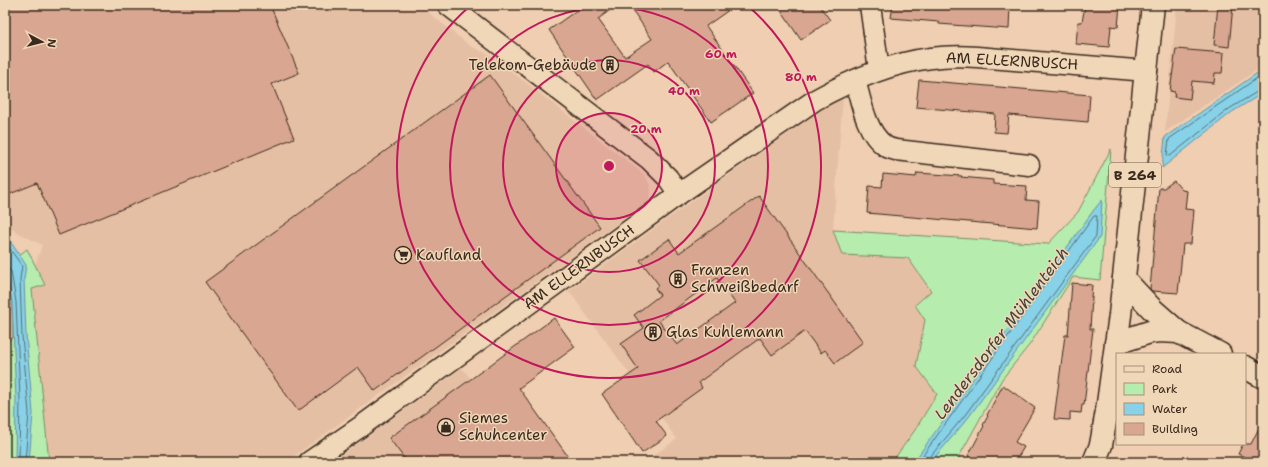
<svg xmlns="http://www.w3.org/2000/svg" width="1268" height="467" viewBox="0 0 1268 467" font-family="'Shantell Sans',sans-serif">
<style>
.built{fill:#e5bfa4}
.green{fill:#b6ecae;stroke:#788b66}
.water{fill:#87d2e8;stroke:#698f97}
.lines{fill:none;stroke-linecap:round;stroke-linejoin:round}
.shore{stroke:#596d6f;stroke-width:1}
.building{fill:#d9a791;stroke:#3b2a1e;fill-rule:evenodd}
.minor-casing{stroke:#3b2a1e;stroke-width:23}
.major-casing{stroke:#3b2a1e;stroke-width:25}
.minor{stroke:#f0d7b8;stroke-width:20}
.major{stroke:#f0d7b8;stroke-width:22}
.ring{fill:none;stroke:#c2185b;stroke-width:2}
.labels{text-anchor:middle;stroke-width:3;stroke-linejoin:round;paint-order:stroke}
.shield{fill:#f0d7b8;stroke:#715e4c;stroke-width:1}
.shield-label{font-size:14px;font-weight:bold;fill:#3b2a1e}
.street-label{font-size:15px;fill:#3b2a1e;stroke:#f0d7b8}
.poi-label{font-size:15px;fill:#3b2a1e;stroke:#f0d7b8;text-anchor:start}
.water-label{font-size:16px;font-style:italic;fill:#46433c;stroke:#f0d7b8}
.centre{fill:#c2185b;stroke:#f0d7b8;stroke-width:2}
.ring-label{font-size:12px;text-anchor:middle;font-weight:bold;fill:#c2185b;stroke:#f0d7b8;stroke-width:3;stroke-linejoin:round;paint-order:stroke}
</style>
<rect width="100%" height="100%" fill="#efceb1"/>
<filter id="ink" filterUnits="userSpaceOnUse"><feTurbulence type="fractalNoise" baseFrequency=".025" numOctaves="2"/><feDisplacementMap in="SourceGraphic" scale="8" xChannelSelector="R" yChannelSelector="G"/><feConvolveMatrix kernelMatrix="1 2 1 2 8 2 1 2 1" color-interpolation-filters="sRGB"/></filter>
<g filter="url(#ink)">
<g class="built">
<polygon points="5,5 419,5 470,46 490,55 645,175 649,183 651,191 649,201 286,462 49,462 32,288 45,285 35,265 42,245 19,233 5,224"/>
<polygon points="1177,5 1263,5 1263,66 1165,132"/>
<polygon points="843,94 833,230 842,254 908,258 931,291 915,305 925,320 916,366 937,394 915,430 892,462 644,462 677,439 569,291 664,221"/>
<polygon points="5,264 12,302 13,337 5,344"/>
<polygon points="462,368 537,462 332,462"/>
</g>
<g class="green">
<polygon points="1111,149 1100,280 1073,277 1030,344 1002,379 956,462 892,462 915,430 937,394 916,366 925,320 915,305 931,291 908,258 842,255 833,230 1048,244 1078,212"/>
<polygon points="27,249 45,285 32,289 49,462 5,462 5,344 13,337 12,302 6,265"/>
</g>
<g class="water">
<polygon points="1263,69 1263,93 1232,112 1162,168 1165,137"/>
<polygon points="1102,200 1100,237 968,418 931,462 910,462 918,456 1093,211"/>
<polygon points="5,237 8,238 26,265 24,279 26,336 33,413 29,462 15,462 16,399 12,302 5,264"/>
</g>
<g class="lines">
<g class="shore">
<polyline points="1263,74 1169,139 1167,155 1170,156 1229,109 1260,90 1263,90"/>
<polyline points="5,242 22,266 20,279 22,336 29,413 25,462"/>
<polyline points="5,268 9,269 11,271 16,302 20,399 19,462"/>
<polyline points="916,462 921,458 1094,216 1097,216 1096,236 965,415 929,458 928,462"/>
</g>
</g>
<g class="building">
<polygon points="5,5 270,5 299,73 272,84 294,138 59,235 37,183 5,196"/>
<polygon points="584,5 617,5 598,19 625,57 652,39 629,5 736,5 706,26 753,93 711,122 668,61 654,72 648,64 597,100 549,30"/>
<polygon points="777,5 819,5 830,20 801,40"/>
<polygon points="893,5 1010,5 1009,29 952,25 939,24 939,22 891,18"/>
<polygon points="1085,5 1120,5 1118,27 1111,26 1109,47 1076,44 1078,22 1082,22"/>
<polygon points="1218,5 1233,5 1229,47 1214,45"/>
<polygon points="1176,49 1224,53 1222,73 1215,73 1214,83 1192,81 1190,99 1174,97 1175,92 1170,91"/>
<polygon points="490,75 600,227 375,391 358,367 298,411 205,282"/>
<polygon points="919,80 1090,95 1088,122 1009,115 1007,133 994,132 995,114 916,107"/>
<polygon points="917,173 962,176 961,177 993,180 993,184 1027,186 1026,200 1039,201 1037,228 867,213 869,186 882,187 883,174 916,177"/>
<polygon points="1174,181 1182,190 1187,191 1185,209 1194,210 1191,244 1183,244 1178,293 1152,291 1150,289 1159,188 1164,188"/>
<path d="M759 196 863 342 835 363 825 350 821 353 805 331 772 355 760 338 699 382 702 388 656 421 667 436 642 453 602 394 638 369 621 344 644 328 634 315 660 295 655 288 659 285 640 260 669 239 679 253ZM717 278 735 303 677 345 659 321Z"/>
<polygon points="1072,283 1092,285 1091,297 1092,297 1090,329 1093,329 1084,405 1082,405 1081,413 1070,412 1070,420 1054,419 1065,335 1068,335"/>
<polygon points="554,318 575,347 519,388 572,462 407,462 389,438 460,387"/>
<polygon points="1003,385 1035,408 1015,442 1024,447 1015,462 978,462 968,456 984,426 983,425 988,416 987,415"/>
<polygon points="1263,420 1263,462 1245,462 1247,458 1238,454 1243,444 1251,444"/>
</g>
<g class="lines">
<g class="minor-casing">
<g id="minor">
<polyline points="448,5 649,159 668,178 679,194"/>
<polyline points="870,5 879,70"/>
<path d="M855 80C861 101 866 132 884 145 887 148 892 149 896 150L1029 165"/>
<path d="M309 462 360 427 679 194 815 100C851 80 890 63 931 58 946 56 961 56 977 57L1147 71"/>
</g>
</g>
<g class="major-casing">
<g id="major">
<polyline points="1124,279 1153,310 1178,332"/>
<polyline points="1116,343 1150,332 1160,331 1178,332 1220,354"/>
<polyline points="1245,367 1263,377"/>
<polyline points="1094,462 1101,445 1107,411 1120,315 1153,5"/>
</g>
</g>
<use href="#minor" class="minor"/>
<use href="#major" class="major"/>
</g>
</g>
<circle cx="609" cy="166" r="53" fill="#c2185b" fill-opacity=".12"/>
<g class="ring">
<circle cx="609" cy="166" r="53"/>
<circle cx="609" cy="166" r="106"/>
<circle cx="609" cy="166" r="159"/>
<path d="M748 6A212 212 0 1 1 470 6"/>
</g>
<defs>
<g id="building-ring" transform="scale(0.9)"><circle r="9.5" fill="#f0d7b8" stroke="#3b2a1e" stroke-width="1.5"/><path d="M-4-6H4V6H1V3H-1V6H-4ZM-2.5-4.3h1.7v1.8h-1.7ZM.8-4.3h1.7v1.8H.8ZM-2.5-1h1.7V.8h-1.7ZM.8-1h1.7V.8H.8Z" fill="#3b2a1e"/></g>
<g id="supermarket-ring" transform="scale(0.9)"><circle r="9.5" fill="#f0d7b8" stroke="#3b2a1e" stroke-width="1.5"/><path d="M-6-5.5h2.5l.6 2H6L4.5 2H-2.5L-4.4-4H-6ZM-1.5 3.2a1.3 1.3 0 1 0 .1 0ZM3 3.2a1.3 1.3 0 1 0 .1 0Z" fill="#3b2a1e"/></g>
<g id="shop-ring" transform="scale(0.9)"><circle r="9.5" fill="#f0d7b8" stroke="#3b2a1e" stroke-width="1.5"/><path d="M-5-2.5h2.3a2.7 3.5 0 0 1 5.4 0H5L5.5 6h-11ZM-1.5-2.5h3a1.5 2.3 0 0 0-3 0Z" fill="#3b2a1e"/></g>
</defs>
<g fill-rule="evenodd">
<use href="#building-ring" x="610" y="65"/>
<use href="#supermarket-ring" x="403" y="255"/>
<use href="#building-ring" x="678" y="279"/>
<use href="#building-ring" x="653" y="332"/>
<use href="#shop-ring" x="446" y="427"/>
</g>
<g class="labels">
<rect class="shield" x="1109" y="163" width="52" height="24" rx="3"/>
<g class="shield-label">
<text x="1135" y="180">B 264</text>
</g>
<g class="street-label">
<text transform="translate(1012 61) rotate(3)" y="5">AM ELLERNBUSCH</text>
<text transform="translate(579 267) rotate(-36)" y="5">AM ELLERNBUSCH</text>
</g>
<g class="poi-label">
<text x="597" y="70" text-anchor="end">Telekom-Gebäude</text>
<text x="416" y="260">Kaufland</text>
<text x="691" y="275">Franzen<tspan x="691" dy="17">Schweißbedarf</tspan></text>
<text x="666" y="337">Glas Kuhlemann</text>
<text x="459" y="423">Siemes<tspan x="459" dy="17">Schuhcenter</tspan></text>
</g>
<g class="water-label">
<text transform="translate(1001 333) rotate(-53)" y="6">Lendersdorfer Mühlenteich</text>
</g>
</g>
<circle cx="609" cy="166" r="6" class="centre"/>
<g class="ring-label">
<text x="721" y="58">60 m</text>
<text x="801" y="81">80 m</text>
<text x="684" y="95">40 m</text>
<text x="646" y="133">20 m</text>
</g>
<rect width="1268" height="467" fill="none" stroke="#f0d7b8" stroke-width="20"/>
<rect x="10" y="10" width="1248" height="447" fill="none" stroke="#3b2a1e" stroke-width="1.5" filter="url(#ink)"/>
<rect x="1116" y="353" width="130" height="92" fill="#f0d7b8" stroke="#a8927a"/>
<rect x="1124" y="366" width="20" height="6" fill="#f0d7b8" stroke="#a8927a"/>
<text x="1152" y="373" font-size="12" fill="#3b2a1e">Road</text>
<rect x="1124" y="383" width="20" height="12" fill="#b6ecae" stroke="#a8927a"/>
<text x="1152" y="393" font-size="12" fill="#3b2a1e">Park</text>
<rect x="1124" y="403" width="20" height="12" fill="#87d2e8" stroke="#a8927a"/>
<text x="1152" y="413" font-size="12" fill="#3b2a1e">Water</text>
<rect x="1124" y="423" width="20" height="12" fill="#d9a791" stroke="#a8927a"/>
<text x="1152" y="433" font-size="12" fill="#3b2a1e">Building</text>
<g transform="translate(42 42) rotate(97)" stroke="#f0d7b8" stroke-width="3" paint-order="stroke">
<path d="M0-3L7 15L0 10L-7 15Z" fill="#3b2a1e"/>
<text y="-6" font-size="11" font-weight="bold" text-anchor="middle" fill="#3b2a1e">N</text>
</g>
</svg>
